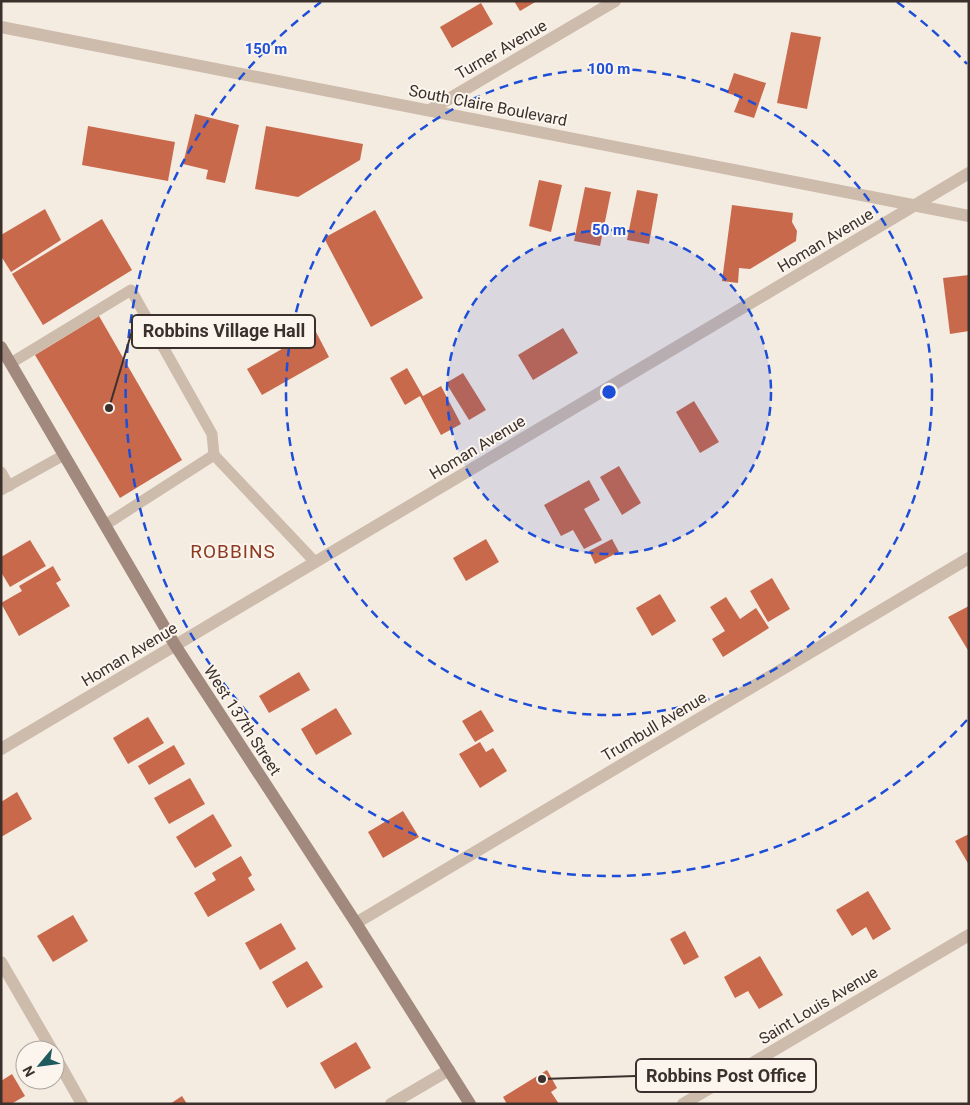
<svg xmlns="http://www.w3.org/2000/svg" width="970" height="1105" viewBox="0 0 970 1105" font-family="Roboto,sans-serif">
<style>
.building{fill:#c8694b}
.lines{fill:none;stroke-linecap:round;stroke-linejoin:round}
.service{stroke:#cdbbac;stroke-width:11}
.minor{stroke:#cdbbac;stroke-width:12}
.tertiary{stroke:#cdbbac;stroke-width:12}
.secondary{stroke:#a18a7d;stroke-width:12}
.ring{fill:none;stroke:#1d4ed8;stroke-width:2.5;stroke-dasharray:9 6}
.labels{text-anchor:middle;stroke-width:4;stroke-linejoin:round;paint-order:stroke}
.street-label{font-size:16px;fill:#3b302b;stroke:#fbf5ee}
.quarter-label{font-size:19px;letter-spacing:1px;fill:#8c3b22;stroke:#fbf5ee}
.centre{fill:#1d4ed8;stroke:#fbf5ee;stroke-width:2.5}
.ring-label{font-size:15px;text-anchor:middle;font-weight:bold;fill:#1d4ed8;stroke:#fbf5ee;stroke-width:4;stroke-linejoin:round;paint-order:stroke}
.leader{fill:none;stroke:#3b302b;stroke-width:2}
.callout-dot{fill:#3b302b;stroke:#fbf5ee;stroke-width:2}
.callout{fill:#fbf5ee;stroke:#3b302b;stroke-width:2}
.callout-label{font-size:18px;text-anchor:middle;font-weight:bold;fill:#3b302b}
</style>
<rect width="100%" height="100%" fill="#f4ebe1"/>
<g class="building">
<polygon points="514,1 537,1 520,11"/>
<polygon points="481,3 493,24 452,48 440,27"/>
<polygon points="791,32 821,37 807,109 777,103"/>
<polygon points="734,73 766,83 754,118 734,112 740,97 727,93"/>
<polygon points="195,114 239,125 225,183 206,179 208,170 183,164"/>
<polygon points="88,126 175,142 168,181 82,165"/>
<polygon points="266,126 363,144 360,160 298,197 255,189"/>
<polygon points="539,180 562,185 551,232 529,226"/>
<polygon points="585,187 611,192 600,246 574,241"/>
<polygon points="637,190 658,194 649,244 627,240"/>
<polygon points="732,205 793,213 792,222 797,231 796,241 750,269 739,268 738,283 722,281"/>
<polygon points="45,209 61,240 11,272 1,256 1,235"/>
<polygon points="375,210 423,298 371,327 324,238"/>
<polygon points="102,219 132,270 43,325 12,274"/>
<polygon points="969,275 969,331 950,334 943,278"/>
<polygon points="99,316 182,460 120,498 35,355"/>
<polygon points="563,328 578,353 533,380 518,355"/>
<polygon points="315,330 329,357 262,395 247,369"/>
<polygon points="407,368 423,396 441,386 461,424 441,435 420,396 405,405 390,378"/>
<polygon points="463,373 486,410 469,420 446,383"/>
<polygon points="694,401 719,442 700,453 676,412"/>
<polygon points="619,466 641,503 622,515 600,477"/>
<polygon points="589,480 600,500 584,509 602,540 584,549 573,530 561,536 544,505"/>
<polygon points="486,539 499,562 466,581 453,558"/>
<polygon points="612,539 619,552 595,564 589,551"/>
<polygon points="30,540 46,566 10,587 1,572 1,557"/>
<polygon points="53,566 61,580 56,583 70,606 19,636 1,603 22,591 19,586"/>
<polygon points="772,578 790,609 768,622 750,591"/>
<polygon points="660,594 676,621 652,636 636,608"/>
<polygon points="726,597 740,619 756,608 769,628 723,657 712,639 725,631 710,607"/>
<polygon points="969,606 969,652 948,617"/>
<polygon points="299,672 310,690 269,713 259,696"/>
<polygon points="336,708 352,734 316,755 301,729"/>
<polygon points="481,710 494,731 475,742 462,721"/>
<polygon points="148,717 164,743 128,764 113,738"/>
<polygon points="480,742 486,752 493,748 507,771 480,788 459,754"/>
<polygon points="174,745 185,764 149,785 138,766"/>
<polygon points="190,778 205,804 169,824 154,798"/>
<polygon points="17,792 32,819 1,837 1,802"/>
<polygon points="403,811 419,837 383,858 368,832"/>
<polygon points="213,814 232,846 195,868 176,837"/>
<polygon points="969,834 969,865 955,841"/>
<polygon points="241,856 252,875 248,878 255,890 208,917 194,893 216,880 212,873"/>
<polygon points="868,891 891,929 873,940 866,927 852,936 836,910"/>
<polygon points="73,915 88,941 53,962 37,936"/>
<polygon points="281,923 296,949 260,970 245,943"/>
<polygon points="685,931 699,957 684,965 670,939"/>
<polygon points="760,956 783,995 759,1009 748,991 735,998 724,977"/>
<polygon points="307,961 323,987 287,1008 272,982"/>
<polygon points="356,1042 371,1068 335,1089 320,1063"/>
<polygon points="547,1070 557,1088 551,1092 559,1104 507,1104 503,1097"/>
<polygon points="12,1074 25,1096 11,1104 1,1104 1,1081"/>
<polygon points="182,1096 187,1104 170,1104"/>
</g>
<g class="lines">
<g class="service">
<polyline points="11,363 131,290 212,434 214,455 105,525"/>
<polyline points="214,455 315,562"/>
<polyline points="1,472 9,486"/>
<polyline points="1,490 64,455"/>
</g>
<g class="minor">
<polyline points="430,110 615,1"/>
<polyline points="1,749 969,173"/>
<polyline points="356,923 969,558"/>
<polyline points="1,962 52,1050"/>
<polyline points="55,1056 82,1104"/>
<polyline points="391,1104 449,1070"/>
<polyline points="683,1104 969,935"/>
</g>
<polyline class="tertiary" points="1,27 969,216"/>
<polyline class="secondary" points="1,347 175,645 356,923 470,1104"/>
</g>
<circle cx="609" cy="392" r="162" fill="#1d4ed8" fill-opacity=".12"/>
<g class="ring">
<circle cx="609" cy="392" r="162"/>
<circle cx="609" cy="392" r="323"/>
<path d="M967 720A485 485 0 1 1 321 2M897 2A485 485 0 0 1 967 64"/>
</g>
<g class="labels">
<g class="street-label">
<text transform="translate(501 49) rotate(-30)" y="6">Turner Avenue</text>
<text transform="translate(488 105) rotate(11)" y="6">South Claire Boulevard</text>
<text transform="translate(825 240) rotate(-31)" y="6">Homan Avenue</text>
<text transform="translate(477 447) rotate(-31)" y="6">Homan Avenue</text>
<text transform="translate(129 654) rotate(-31)" y="6">Homan Avenue</text>
<text transform="translate(243 720) rotate(57)" y="6">West 137th Street</text>
<text transform="translate(654 726) rotate(-31)" y="6">Trumbull Avenue</text>
<text transform="translate(818 1005) rotate(-31)" y="6">Saint Louis Avenue</text>
</g>
<g class="quarter-label">
<text x="233" y="558">ROBBINS</text>
</g>
</g>
<circle cx="609" cy="392" r="8" class="centre"/>
<g class="ring-label">
<text x="266" y="54">150 m</text>
<text x="609" y="74">100 m</text>
<text x="609" y="235">50 m</text>
</g>
<path class="leader" d="M109 408L132 331M542 1079L636 1076"/>
<g class="callout-dot">
<circle cx="109" cy="408" r="5"/>
<circle cx="542" cy="1079" r="5"/>
</g>
<g class="callout">
<rect x="132" y="315" width="183" height="33" rx="5"/>
<rect x="636" y="1059" width="180" height="33" rx="5"/>
</g>
<g class="callout-label">
<text x="224" y="337">Robbins Village Hall</text>
<text x="726" y="1082">Robbins Post Office</text>
</g>
<rect width="970" height="1105" fill="none" stroke="#3b302b" stroke-width="5"/>
<g transform="translate(40 1065) rotate(241)"><circle r="24" fill="#fbf5ee" stroke="#aea6a0"/>
<path d="M0-4L9 19L0 12L-9 19Z" fill="#1f5a5e"/>
<text y="-8" font-size="14" font-weight="bold" text-anchor="middle" fill="#3b302b">N</text>
</g>
</svg>
